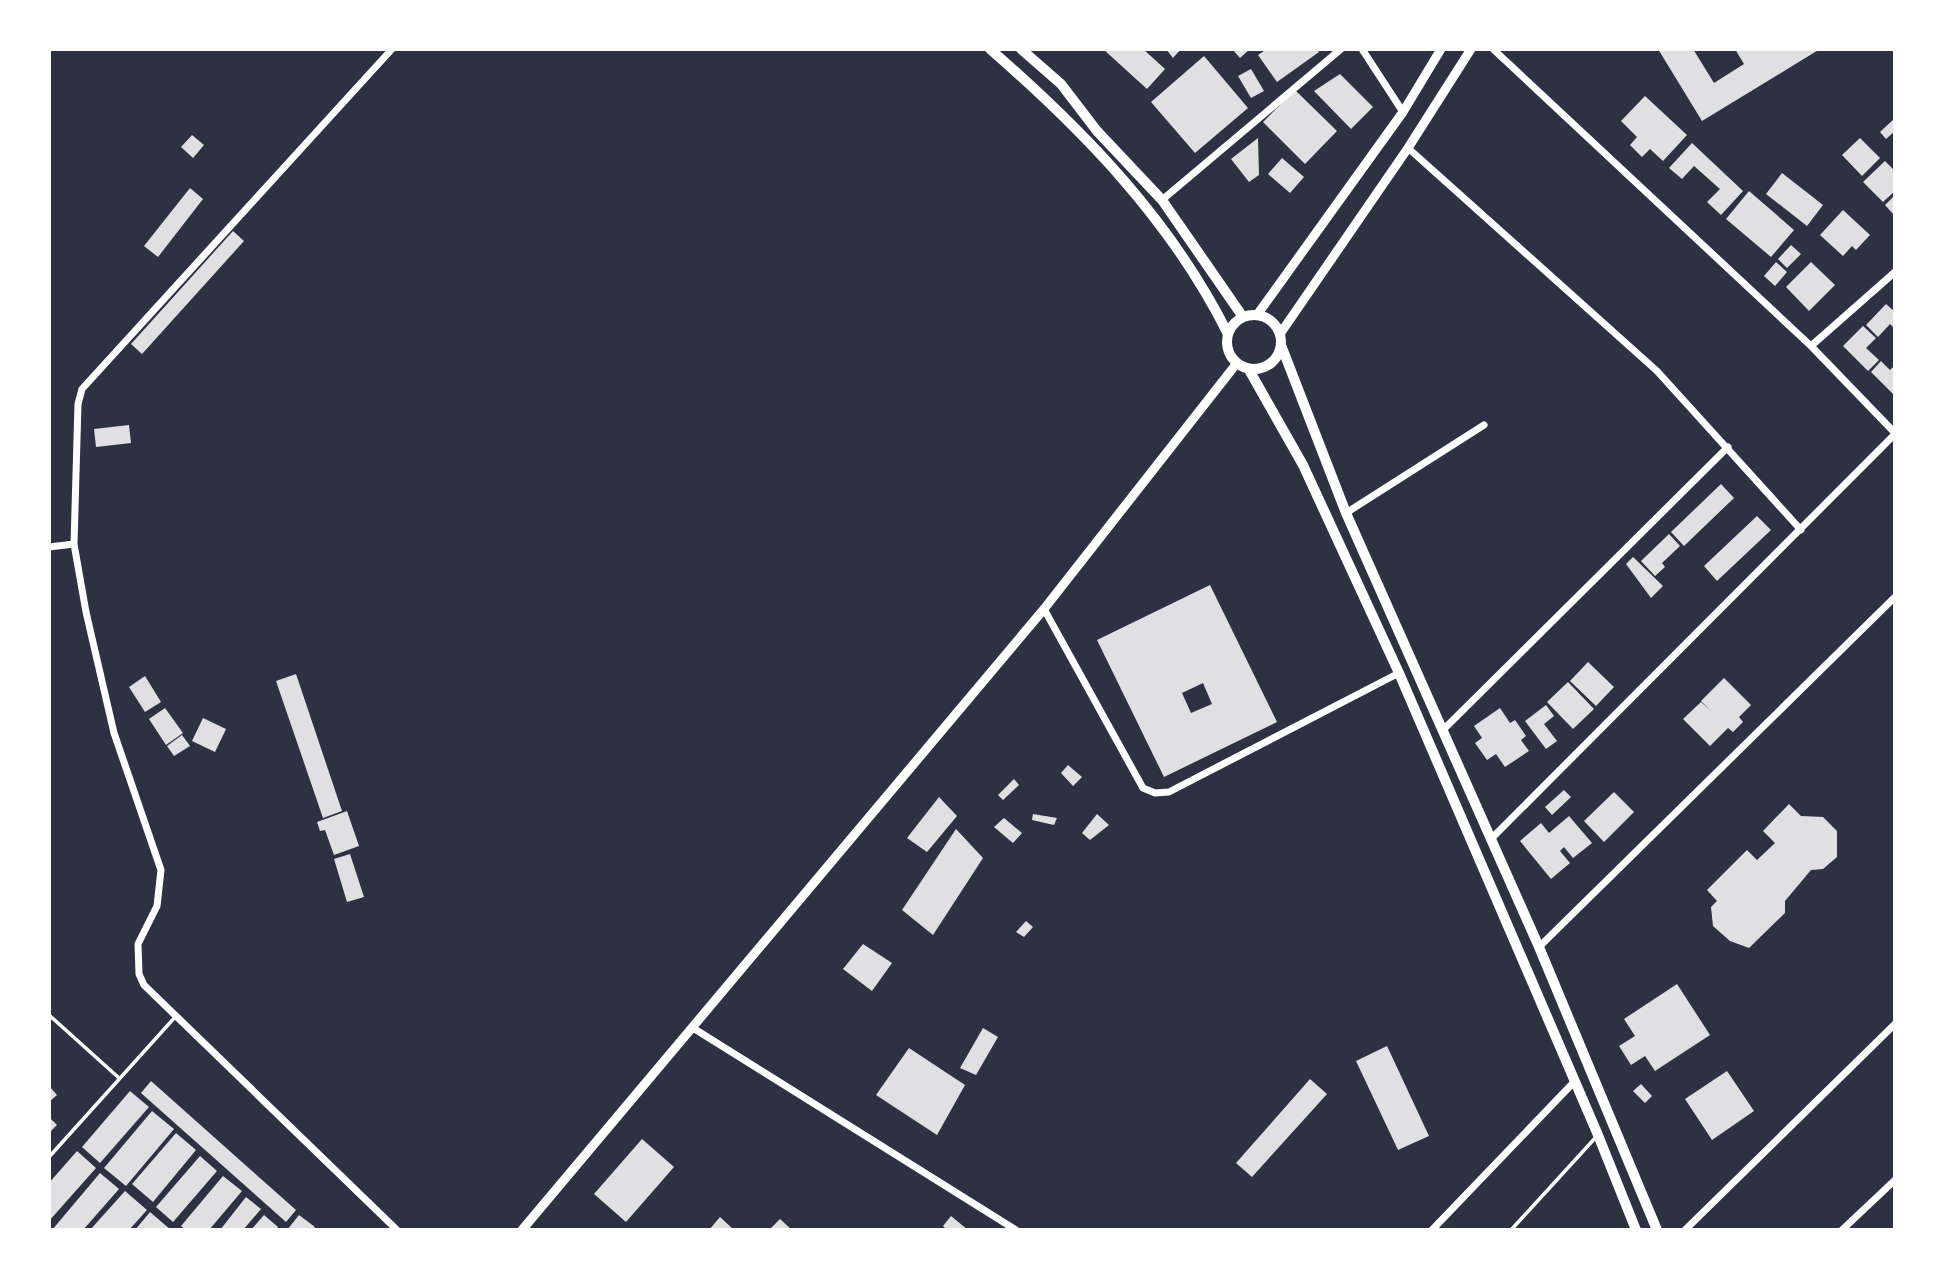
<svg xmlns="http://www.w3.org/2000/svg" width="1944" height="1279" font-family="'PT Sans',sans-serif">
  <style>
    .building { fill: #e0e0e3; fill-rule: evenodd }
    .lines { fill: none; stroke-linecap: round; stroke-linejoin: round }
    .service { stroke: #fff; stroke-width: 3.5 }
    .minor { stroke: #fff; stroke-width: 7 }
    .tertiary { stroke: #fff; stroke-width: 9 }
    .secondary { stroke: #fff; stroke-width: 10 }
  </style>
  <rect width="100%" height="100%" fill="#2d3142"/>
  <path class="building" d="M1103,49H1143L1165,69L1147,89Z
    M1166,49H1181L1173,58Z
    M1232,49H1250L1240,58Z
    M1267,49H1317L1319,52L1277,82L1258,55Z
    M1658,49H1693L1714,83L1744,64L1735,49H1820L1702,121Z
    M1204,56L1248,108L1195,153L1151,102Z
    M1251,69L1264,91L1251,98L1238,76Z
    M1340,74L1373,107L1351,129L1314,91Z
    M1295,90L1337,131L1305,164L1263,122Z
    M1645,96L1687,135L1663,161L1650,149L1642,157L1630,145L1637,137L1621,121Z
    M1895,118V131L1886,139L1880,132Z
    M192,135L204,145L193,158L181,147Z
    M1258,138L1259,175L1249,182L1231,159Z
    M1860,138L1880,158L1862,176L1842,155Z
    M1692,143L1743,191L1721,215L1707,202L1720,189L1694,166L1682,179L1669,168Z
    M1282,158L1304,177L1290,193L1268,174Z
    M1885,161L1895,171V191L1883,202L1863,182Z
    M1782,173L1823,205L1807,226L1766,194Z
    M190,188L203,199L158,257L144,246Z
    M1749,191L1794,230L1771,257L1726,219Z
    M1895,195V216L1885,205Z
    M1843,210L1870,235L1856,250L1852,246L1843,256L1820,235Z
    M233,231L244,241L142,354L131,344Z
    M1791,245L1801,254L1787,268L1778,259Z
    M1776,262L1787,272L1775,286L1764,276Z
    M1811,262L1835,285L1809,311L1786,287Z
    M1886,304L1895,312V329L1890,324L1878,337L1866,325Z
    M1863,326L1876,338L1866,348L1879,360L1868,371L1843,346Z
    M1881,361L1890,370L1895,365V396L1871,372Z
    M129,425L131,443L96,447L94,429Z
    M1721,484L1734,498L1684,546L1671,532Z
    M1757,516L1771,530L1717,581L1704,566Z
    M1669,534L1680,546L1662,563L1665,567L1655,576L1641,561Z
    M1633,557L1663,586L1651,598L1626,564Z
    M1210,585L1277,722L1164,777L1097,640ZM1203,683L1212,704L1191,713L1182,693Z
    M1588,662L1614,687L1596,706L1570,681Z
    M296,674L342,811L323,818L276,681Z
    M145,676L161,702L145,712L129,687Z
    M1724,678L1751,705L1739,717L1743,722L1733,732L1728,728L1710,746L1683,719L1701,702L1711,711L1701,701Z
    M1568,682L1594,709L1573,729L1547,702Z
    M1546,705L1554,716L1544,724L1557,741L1546,749L1525,721Z
    M165,708L183,733L166,745L149,719Z
    M1500,708L1510,723L1515,720L1526,736L1521,740L1529,751L1505,767L1496,754L1487,760L1475,743L1482,738L1474,726Z
    M203,718L226,729L215,752L192,741Z
    M182,735L190,746L174,756L167,746Z
    M1068,765L1082,777L1073,786L1061,773Z
    M1014,779L1019,785L1003,800L998,795Z
    M1564,790L1571,797L1552,815L1545,807Z
    M1614,792L1634,812L1604,842L1584,821Z
    M939,797L957,816L927,852L907,838Z
    M1789,804L1801,816L1823,817L1837,831V857L1823,869L1811,870L1785,901V913L1749,948L1730,941L1713,926L1711,907L1717,901L1707,890L1747,850L1757,860L1775,843L1763,831Z
    M347,811L359,846L334,855L325,830L320,831L317,822Z
    M1033,814L1057,818L1054,825L1032,820Z
    M1097,814L1109,825L1090,840L1082,833Z
    M1569,816L1592,843L1573,858L1564,847L1560,851L1570,863L1551,879L1520,841L1541,823L1549,833Z
    M1004,818L1022,833L1013,843L994,827Z
    M956,829L983,858L933,935L902,910Z
    M350,854L364,897L347,902L334,859Z
    M1026,921L1033,927L1024,937L1016,932Z
    M863,944L892,963L872,991L843,969Z
    M1677,984L1710,1035L1655,1071L1645,1056L1631,1065L1619,1046L1635,1036L1624,1019Z
    M983,1028L998,1037L976,1075L960,1068Z
    M1387,1046L1429,1136L1398,1150L1356,1061Z
    M909,1048L965,1085L937,1135L876,1095Z
    M1727,1071L1754,1111L1712,1140L1685,1099Z
    M1310,1079L1327,1094L1252,1177L1236,1163Z
    M151,1081L296,1210L286,1222L141,1093Z
    M1641,1084L1652,1096L1645,1103L1633,1091Z
    M49,1086L57,1095L49,1102Z
    M130,1091L149,1107L100,1163L82,1147Z
    M152,1111L174,1129L126,1186L104,1168Z
    M49,1117L57,1125L49,1133Z
    M176,1133L196,1150L153,1202L132,1184Z
    M642,1139L674,1167L626,1222L594,1194Z
    M77,1151L96,1168L49,1221V1183Z
    M200,1156L217,1171L173,1222L156,1207Z
    M100,1173L119,1189L83,1230H52Z
    M223,1176L242,1191L209,1230H186L181,1226Z
    M125,1191L147,1210L129,1230H90Z
    M246,1197L261,1209L243,1230H220Z
    M150,1212L171,1230H135Z
    M264,1215L278,1227L276,1230H251Z
    M299,1215L315,1227L312,1230H287Z
    M951,1216L968,1230H947L943,1226Z
    M720,1217L734,1230H709Z
    M780,1219L792,1230H769Z"/>
  <g class="lines">
    <path class="service" d="M49,1015L119,1078
      M49,1157L176,1016
      M1511,1230L1597,1136"/>
    <path class="minor" d="M392,49L82,389L78,404L74,544L86,612L114,733L161,870L157,906L138,944L139,974L144,985L397,1230
      M1362,49L1403,112
      M1493,49L1811,346L1895,433
      M1408,148L1657,371L1801,530
      M1162,200L1341,49
      M1811,346L1895,272
      M1346,513L1484,425
      M49,547L74,544
      M1044,609L1143,788L1155,793L1169,792L1399,673
      M1444,729L1728,447
      M1492,838L1895,434
      M1539,947L1895,597
      M693,1028L1016,1230
      M1432,1230L1574,1082
      M1685,1230L1895,1024
      M1842,1230L1895,1180"/>
    <path class="tertiary" d="M1257,315L1403,112L1441,49
      M1280,334L1408,148L1471,49
      M522,1230L1044,609L1237,363"/>
    <path class="secondary" d="M990,49C1085,132 1171,220 1228,334
      M1021,49L1061,84L1097,131L1162,200L1243,317
      M1227 342a27 27 0 1 1 54 0a27 27 0 1 1-54 0Z
      M1281,345L1346,513L1539,947L1657,1230
      M1248,368L1303,465L1399,673L1598,1135L1636,1230"/>
  </g>
  <rect width="1944" height="1279" fill="none" stroke="#ffffff" stroke-width="102"/>
</svg>
